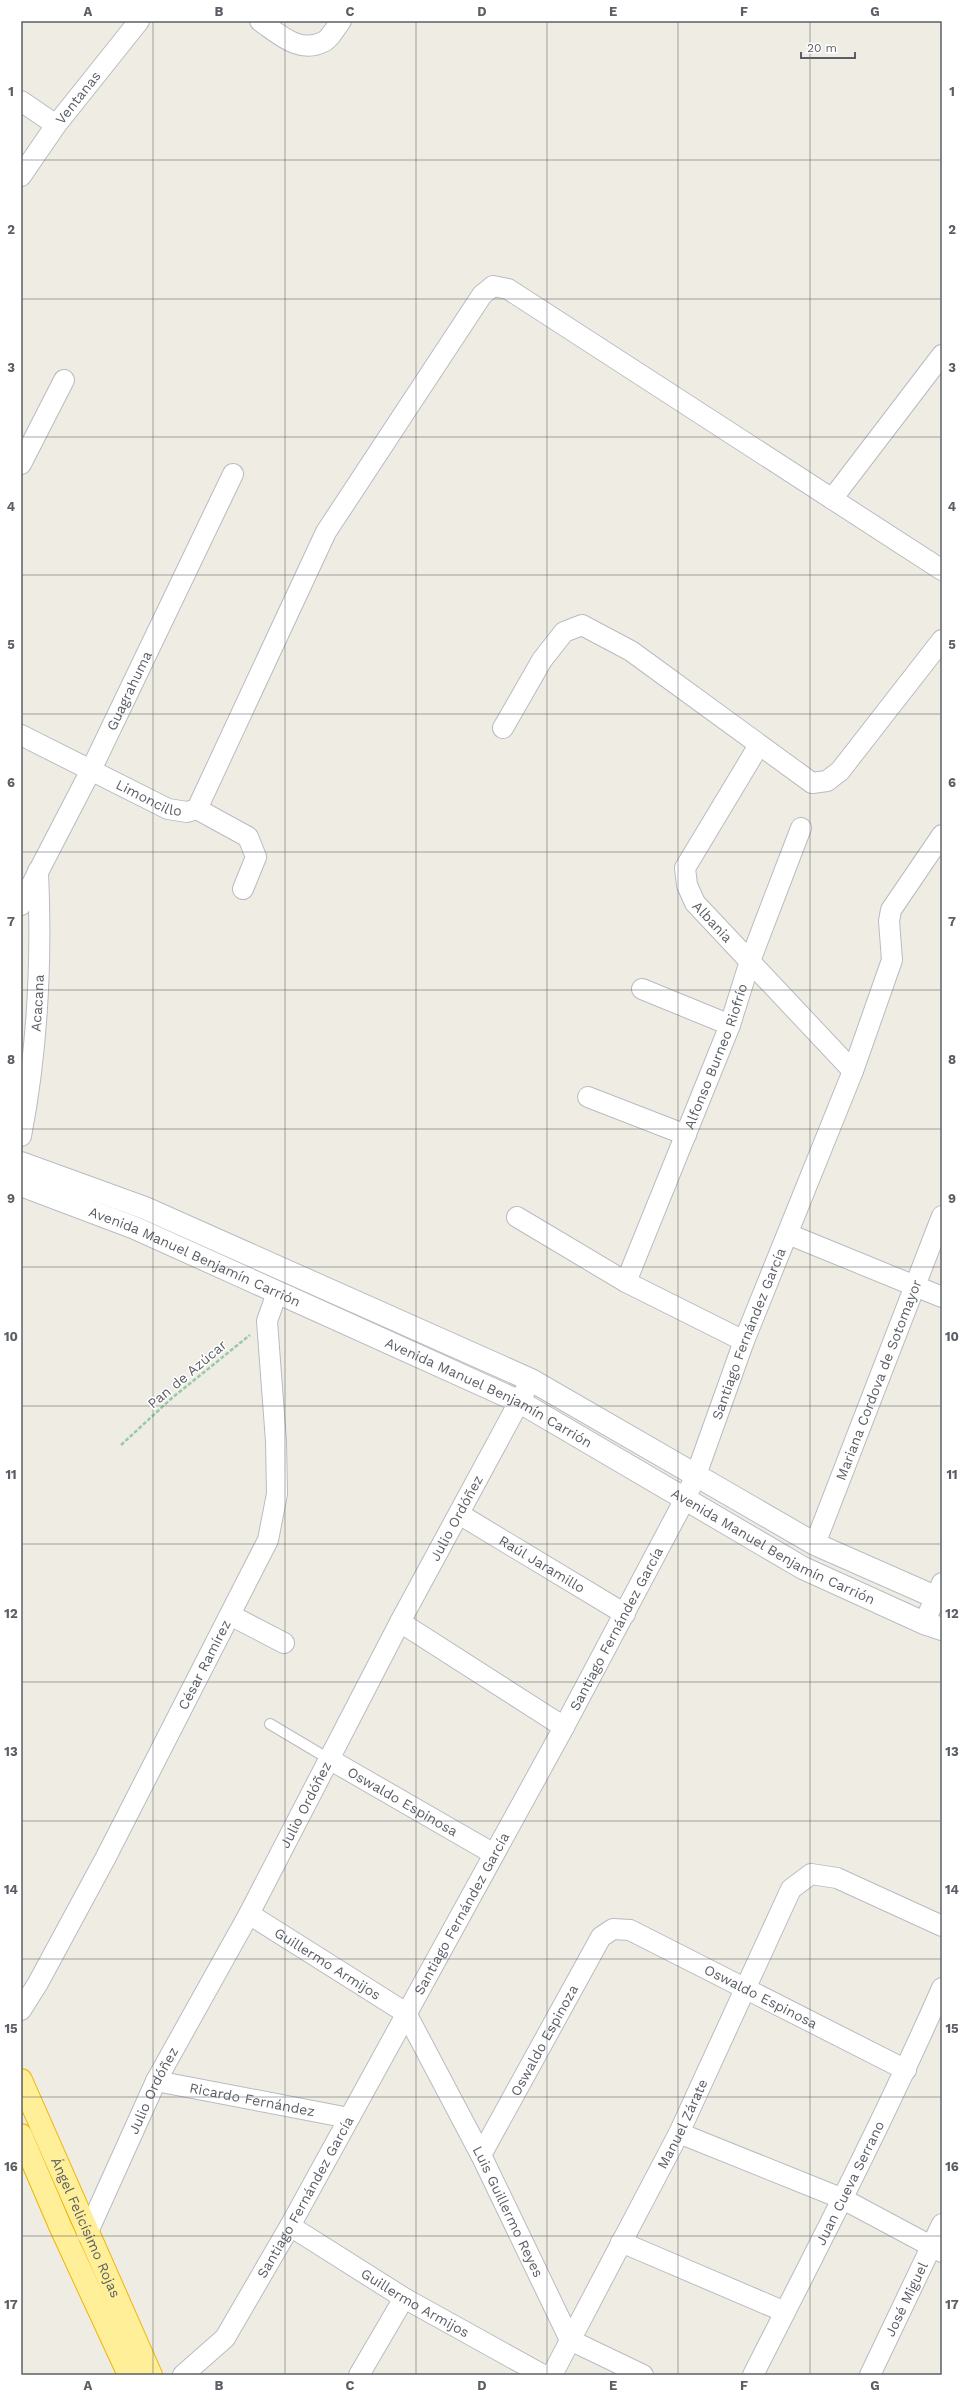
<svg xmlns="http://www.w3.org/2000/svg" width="963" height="2396" font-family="'Work Sans',sans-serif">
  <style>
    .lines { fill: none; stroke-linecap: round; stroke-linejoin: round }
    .service-casing { stroke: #b8bbc0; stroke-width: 12 }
    .minor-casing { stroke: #b8bbc0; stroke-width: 22 }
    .secondary-casing { stroke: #b9bcc2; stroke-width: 24 }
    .trunk-casing { stroke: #f2b500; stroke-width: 24 }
    .path { stroke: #96caa8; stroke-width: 2.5; stroke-dasharray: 4 2; stroke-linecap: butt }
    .service { stroke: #fff; stroke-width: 10 }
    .minor { stroke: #fff; stroke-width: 20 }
    .secondary { stroke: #fff; stroke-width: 22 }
    .trunk { stroke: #ffef99; stroke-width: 22 }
    .grid { fill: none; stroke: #5b5f65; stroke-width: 1; stroke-opacity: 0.55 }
    .labels { text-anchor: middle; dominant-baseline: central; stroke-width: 3; stroke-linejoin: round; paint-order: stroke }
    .street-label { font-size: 14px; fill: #5b5f65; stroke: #fff }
    .neatline { fill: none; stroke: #5b5f65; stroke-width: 1.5 }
    .grid-label { font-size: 13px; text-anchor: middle; font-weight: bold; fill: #5b5f65 }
  </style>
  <rect width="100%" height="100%" fill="#efede3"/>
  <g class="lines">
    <g class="service-casing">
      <path id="service" d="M270,1724L329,1759"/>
    </g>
    <g class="minor-casing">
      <g id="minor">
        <path d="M260,21C279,34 299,54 323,42C330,39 336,27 341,21"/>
        <path d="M21,101L56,125"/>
        <path id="s1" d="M21,176L56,125L139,21"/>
        <path d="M21,464L64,380"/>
        <path d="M832,499L942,355"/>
        <path d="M503,728L542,660L564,632L582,625L631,651L812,783L827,781L840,771L942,640"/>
        <path id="s2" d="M21,735L168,809L187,812L197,809L248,837L256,857L243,889"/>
        <path id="s3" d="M759,745L685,868L687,885L695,903L853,1071"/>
        <path d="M197,809L326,532L482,295L493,286L508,289L942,570"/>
        <path id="s4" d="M21,905L91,770L233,474"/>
        <path d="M642,989L730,1025"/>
        <path d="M588,1097L686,1135"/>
        <path id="s5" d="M21,1136C38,1048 42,961 38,871"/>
        <path d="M517,1217L626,1282L744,1341"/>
        <path d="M788,1234L942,1297"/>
        <path id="s6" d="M626,1282L730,1025L750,961L801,828"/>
        <path id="s7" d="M459,1514L625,1614"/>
        <path id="s8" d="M815,1544L942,1216"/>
        <path d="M230,1615L284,1643"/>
        <path d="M400,1622L564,1727"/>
        <path d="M924,1623L942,1583"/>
        <path id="s9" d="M329,1759L494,1854"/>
        <path id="s10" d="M249,1914L406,2013L481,2155L570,2340L643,2375"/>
        <path id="s11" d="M21,2010L38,1983L106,1857L268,1540L277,1494L276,1441L267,1321L277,1293"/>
        <path id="s12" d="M156,2081L349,2118"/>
        <path d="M679,2133L843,2199L942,2252"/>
        <path id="s13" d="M481,2155L601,1937L613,1929L630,1930L906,2070"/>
        <path id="s14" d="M290,2226L404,2298L543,2375"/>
        <path id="s15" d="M87,2234L156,2081L249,1914L400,1622L531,1380"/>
        <path d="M621,2242L785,2312"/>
        <path id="s16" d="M183,2375L225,2338L290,2226L564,1727L685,1499L696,1475L744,1341L853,1071L892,960L889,921L891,910L942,835"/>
        <path d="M359,2375L404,2298"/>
        <path id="s17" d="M552,2375L679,2133L791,1889L811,1874L837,1878L942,1926"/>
        <path id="s18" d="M753,2375C818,2247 884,2120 942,1988"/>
        <path id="s19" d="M870,2375L942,2224"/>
      </g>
    </g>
    <g class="secondary-casing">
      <g id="secondary">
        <path d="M21,1163L145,1208L531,1380L815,1544L942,1600"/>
        <path id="s20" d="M21,1185L135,1228L518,1401L803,1568L924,1623L942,1629"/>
      </g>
    </g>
    <g class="trunk-casing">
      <g id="trunk">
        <path id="s21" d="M21,2080L151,2375"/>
        <path d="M21,2135L60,2226L129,2375"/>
      </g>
    </g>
    <path class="path" d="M121,1445L172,1398L250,1335"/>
    <use href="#service" class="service"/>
    <use href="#minor" class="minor"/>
    <use href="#secondary" class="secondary"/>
    <use href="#trunk" class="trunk"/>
  </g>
  <path class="grid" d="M153,21V2375M285,21V2375M416,21V2375M547,21V2375M678,21V2375M810,21V2375M21,160H942M21,299H942M21,437H942M21,575H942M21,714H942M21,852H942M21,990H942M21,1129H942M21,1267H942M21,1406H942M21,1544H942M21,1682H942M21,1821H942M21,1959H942M21,2097H942M21,2236H942"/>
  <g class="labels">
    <g class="street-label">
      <text stroke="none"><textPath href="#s1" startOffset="97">Ventanas</textPath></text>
      <text stroke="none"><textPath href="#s4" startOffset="240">Guagrahuma</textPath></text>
      <text stroke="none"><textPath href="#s2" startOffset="143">Limoncillo</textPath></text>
      <text stroke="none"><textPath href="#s3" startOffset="206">Albania</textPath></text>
      <text stroke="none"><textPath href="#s5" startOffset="134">Acacana</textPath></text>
      <text stroke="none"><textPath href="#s6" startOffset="243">Alfonso Burneo Riofrío</textPath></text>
      <text stroke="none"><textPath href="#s20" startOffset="188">Avenida Manuel Benjamín Carrión</textPath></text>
      <text stroke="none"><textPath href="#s16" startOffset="1190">Santiago Fernández García</textPath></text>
      <text transform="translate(187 1374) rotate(-40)">Pan de Azúcar</text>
      <text stroke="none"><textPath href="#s8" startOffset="176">Mariana Cordova de Sotomayor</textPath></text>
      <text stroke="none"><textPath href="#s20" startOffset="512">Avenida Manuel Benjamín Carrión</textPath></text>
      <text stroke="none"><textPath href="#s15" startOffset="806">Julio Ordóñez</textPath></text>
      <text stroke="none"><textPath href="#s20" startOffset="836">Avenida Manuel Benjamín Carrión</textPath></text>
      <text stroke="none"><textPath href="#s7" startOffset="97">Raúl Jaramillo</textPath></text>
      <text stroke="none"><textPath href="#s16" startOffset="866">Santiago Fernández García</textPath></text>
      <text stroke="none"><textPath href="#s11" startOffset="391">César Ramírez</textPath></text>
      <text stroke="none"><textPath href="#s9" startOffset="85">Oswaldo Espinosa</textPath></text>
      <text stroke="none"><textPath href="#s15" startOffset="482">Julio Ordóñez</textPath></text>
      <text stroke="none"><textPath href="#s16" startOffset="542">Santiago Fernández García</textPath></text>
      <text stroke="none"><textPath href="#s10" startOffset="93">Guillermo Armijos</textPath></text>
      <text stroke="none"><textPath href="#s13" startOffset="427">Oswaldo Espinosa</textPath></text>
      <text stroke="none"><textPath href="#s13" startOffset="131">Oswaldo Espinoza</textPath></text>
      <text stroke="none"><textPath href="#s15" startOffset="158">Julio Ordóñez</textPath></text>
      <text stroke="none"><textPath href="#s12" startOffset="98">Ricardo Fernández</textPath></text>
      <text stroke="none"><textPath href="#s17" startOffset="283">Manuel Zárate</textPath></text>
      <text stroke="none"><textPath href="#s18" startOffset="215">Juan Cueva Serrano</textPath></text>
      <text stroke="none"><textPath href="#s16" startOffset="218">Santiago Fernández García</textPath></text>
      <text stroke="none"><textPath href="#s10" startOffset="409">Luis Guillermo Reyes</textPath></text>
      <text stroke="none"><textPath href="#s21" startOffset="161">Ángel Felicísimo Rojas</textPath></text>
      <text stroke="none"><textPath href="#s19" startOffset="84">José Miguel</textPath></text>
      <text stroke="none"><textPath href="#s14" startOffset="147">Guillermo Armijos</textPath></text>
    </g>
  </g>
  <rect width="963" height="2396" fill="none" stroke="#ffffff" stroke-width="44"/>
  <path d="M801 52v6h54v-6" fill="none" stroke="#5b5f65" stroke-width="2"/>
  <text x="807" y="52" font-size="12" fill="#5b5f65" stroke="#ffffff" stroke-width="3" paint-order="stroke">20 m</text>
  <rect x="22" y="22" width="919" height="2352" class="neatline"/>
  <g class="grid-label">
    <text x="88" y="16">A</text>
    <text x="219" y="16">B</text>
    <text x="350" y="16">C</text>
    <text x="482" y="16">D</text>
    <text x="613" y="16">E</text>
    <text x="744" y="16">F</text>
    <text x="875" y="16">G</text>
    <text x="11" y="96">1</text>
    <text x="952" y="96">1</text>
    <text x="11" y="234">2</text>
    <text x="952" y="234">2</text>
    <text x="11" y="372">3</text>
    <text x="952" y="372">3</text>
    <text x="11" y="511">4</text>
    <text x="952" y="511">4</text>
    <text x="11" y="649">5</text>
    <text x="952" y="649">5</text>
    <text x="11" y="787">6</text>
    <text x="952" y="787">6</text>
    <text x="11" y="926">7</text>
    <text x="952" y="926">7</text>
    <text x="11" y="1064">8</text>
    <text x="952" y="1064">8</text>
    <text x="11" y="1203">9</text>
    <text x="952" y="1203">9</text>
    <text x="11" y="1341">10</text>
    <text x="952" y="1341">10</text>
    <text x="11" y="1479">11</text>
    <text x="952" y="1479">11</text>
    <text x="11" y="1618">12</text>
    <text x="952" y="1618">12</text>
    <text x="11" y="1756">13</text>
    <text x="952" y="1756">13</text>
    <text x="11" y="1894">14</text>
    <text x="952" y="1894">14</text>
    <text x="11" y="2033">15</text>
    <text x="952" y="2033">15</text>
    <text x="11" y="2171">16</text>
    <text x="952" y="2171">16</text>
    <text x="11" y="2309">17</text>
    <text x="952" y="2309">17</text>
    <text x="88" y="2390">A</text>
    <text x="219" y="2390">B</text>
    <text x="350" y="2390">C</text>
    <text x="482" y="2390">D</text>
    <text x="613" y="2390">E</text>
    <text x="744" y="2390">F</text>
    <text x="875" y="2390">G</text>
  </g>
</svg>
